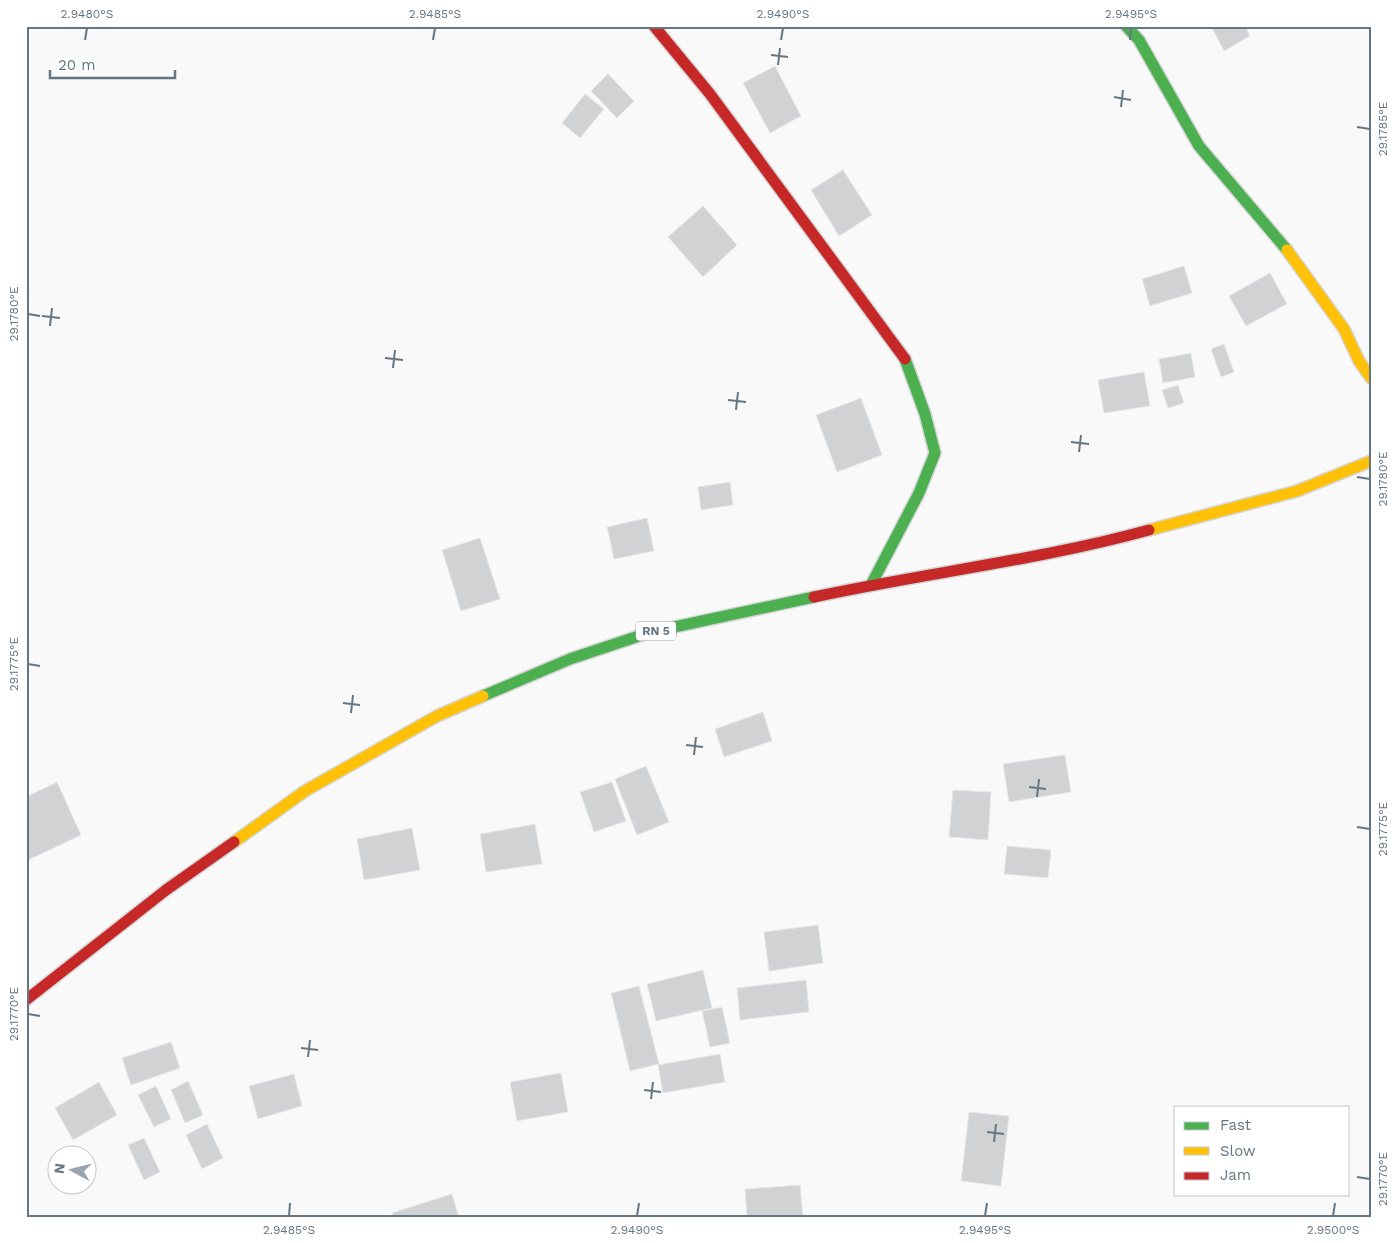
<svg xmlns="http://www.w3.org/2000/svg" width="1397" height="1243" font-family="'Work Sans',sans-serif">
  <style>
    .building { fill: #d0d2d3; stroke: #e8e8e8 }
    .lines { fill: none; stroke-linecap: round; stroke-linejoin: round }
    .fast-casing { stroke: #d5d6d7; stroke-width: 14 }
    .slow-casing { stroke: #d5d6d7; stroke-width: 14 }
    .jam-casing { stroke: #d5d6d7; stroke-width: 14 }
    .fast { stroke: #4caf50; stroke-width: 11 }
    .slow { stroke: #ffc107; stroke-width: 11 }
    .jam { stroke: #c62828; stroke-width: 11 }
    .ticks { fill: none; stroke: #657683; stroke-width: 2 }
    .labels { text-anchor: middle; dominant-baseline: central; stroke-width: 5; stroke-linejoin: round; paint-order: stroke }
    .shield { fill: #fff; stroke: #939fa8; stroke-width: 1 }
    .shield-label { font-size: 12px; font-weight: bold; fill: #657683 }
    .neatline { fill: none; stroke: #657683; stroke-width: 2 }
    .ticks-label { font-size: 12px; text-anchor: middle; fill: #657683 }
  </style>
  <rect width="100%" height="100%" fill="#f9f9f9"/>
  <path class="building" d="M1211,26H1245L1250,36L1224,51Z
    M775,66L801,116L770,133L743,83Z
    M608,74L634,101L617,118L591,91Z
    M585,94L604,109L580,138L562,123Z
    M843,170L872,215L839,236L811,190Z
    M703,206L737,245L703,277L668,237Z
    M1184,266L1192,293L1150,306L1142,279Z
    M1270,273L1287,304L1246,326L1229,296Z
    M1224,344L1234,372L1221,377L1211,349Z
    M1191,353L1195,377L1163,383L1159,359Z
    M1144,372L1150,406L1104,413L1098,380Z
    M1178,385L1184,403L1168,408L1162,390Z
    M861,398L882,455L837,472L816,415Z
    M730,482L733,505L701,510L698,487Z
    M647,518L654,551L614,559L607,527Z
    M480,538L500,599L461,611L442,550Z
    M763,712L772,741L724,757L715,729Z
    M1065,755L1071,792L1009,802L1003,764Z
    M646,766L669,822L637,835L615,779Z
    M57,782L81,835L26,861V797Z
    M612,782L626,821L594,832L580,792Z
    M953,790L991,792L988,840L949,837Z
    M535,824L542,864L486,872L480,834Z
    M412,828L420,870L364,880L357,839Z
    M1007,846L1051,850L1048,878L1004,874Z
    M818,925L823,963L769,971L764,932Z
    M703,970L712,1008L656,1021L647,984Z
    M806,980L809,1012L740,1020L737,988Z
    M639,986L659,1064L630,1071L611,993Z
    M722,1007L730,1043L710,1047L702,1011Z
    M171,1042L180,1068L131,1085L122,1058Z
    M720,1054L725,1082L663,1093L658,1065Z
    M561,1073L568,1112L517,1121L510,1082Z
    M294,1074L302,1106L258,1119L249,1086Z
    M188,1081L203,1115L185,1123L171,1090Z
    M99,1082L117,1115L73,1140L55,1108Z
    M156,1086L171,1119L154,1127L138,1095Z
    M969,1112L1009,1116L1001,1186L961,1181Z
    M207,1124L223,1158L202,1169L186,1135Z
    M144,1138L160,1172L144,1180L128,1145Z
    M800,1185L803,1217H747L745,1189Z
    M452,1194L459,1217H394L392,1213Z"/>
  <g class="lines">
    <g class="fast-casing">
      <path id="fast" d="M1126,26L1139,40L1199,146L1287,250
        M871,585L919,493L935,453L925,414L905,359
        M483,696L570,659L651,632L814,597"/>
    </g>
    <g class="slow-casing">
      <path id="slow" d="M1287,250L1344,329L1359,361L1371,378
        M1149,530L1297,491L1371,461
        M234,842L305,791L437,716L483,696"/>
    </g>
    <g class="jam-casing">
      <path id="jam" d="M654,26L710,94L905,359
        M814,597C925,573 1040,560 1149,530
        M26,1000L166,890L234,842"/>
    </g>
    <use href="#fast" class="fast"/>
    <use href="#slow" class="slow"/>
    <use href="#jam" class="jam"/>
  </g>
  <path class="ticks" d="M85,40L87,28M433,40L435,28M781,40L783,28M1130,40L1131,28M771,55L788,57M778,65L780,48M1114,97L1131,100M1121,107L1123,90M1357,127L1370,129M28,314L40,316M42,316L60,318M50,326L52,308M385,358L403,360M393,368L395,350M728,400L746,402M736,410L738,392M1071,442L1089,444M1079,452L1081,435M1357,477L1370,479M28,664L40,666M343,703L360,705M351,713L353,695M686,745L703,747M694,755L696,737M1029,787L1046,789M1037,797L1039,779M1357,827L1370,829M28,1014L40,1016M301,1048L318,1050M308,1057L310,1040M644,1090L661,1092M651,1099L653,1082M987,1132L1004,1134M994,1142L996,1124M1357,1177L1370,1179M289,1216L290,1203M637,1216L639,1203M985,1216L987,1203M1333,1216L1335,1203"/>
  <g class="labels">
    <rect class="shield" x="636" y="621.5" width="40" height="19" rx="4"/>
    <g class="shield-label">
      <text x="656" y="631">RN 5</text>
    </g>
  </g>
  <rect width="1397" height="1243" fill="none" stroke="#ffffff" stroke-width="55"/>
  <rect x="1174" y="1106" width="175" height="90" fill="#ffffff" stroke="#c1c8cd"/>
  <rect x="1184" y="1122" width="25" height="8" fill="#4caf50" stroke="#c1c8cd"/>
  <text x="1220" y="1130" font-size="15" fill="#657683">Fast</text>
  <rect x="1184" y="1147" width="25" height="8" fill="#ffc107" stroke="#c1c8cd"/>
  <text x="1220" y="1156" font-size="15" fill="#657683">Slow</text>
  <rect x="1184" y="1172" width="25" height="8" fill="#c62828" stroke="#c1c8cd"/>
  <text x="1220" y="1180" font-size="15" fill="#657683">Jam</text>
  <g transform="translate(72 1170) rotate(277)"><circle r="24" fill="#ffffff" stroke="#c1c8cd"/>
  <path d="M0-4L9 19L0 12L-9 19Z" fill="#99a4ac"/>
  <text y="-8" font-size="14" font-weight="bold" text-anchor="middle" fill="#657683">N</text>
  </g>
  <path d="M50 70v8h125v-8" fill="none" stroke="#657683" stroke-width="2.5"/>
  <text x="58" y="70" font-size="15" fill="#657683" stroke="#ffffff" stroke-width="4" paint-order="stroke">20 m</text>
  <rect x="28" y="28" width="1342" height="1188" class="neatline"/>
  <g class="ticks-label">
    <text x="87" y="18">2.9480°S</text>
    <text x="435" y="18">2.9485°S</text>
    <text x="783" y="18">2.9490°S</text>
    <text x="1131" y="18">2.9495°S</text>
    <text transform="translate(1383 129) rotate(-90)" y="4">29.1785°E</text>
    <text transform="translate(14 314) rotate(-90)" y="4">29.1780°E</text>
    <text transform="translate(1383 479) rotate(-90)" y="4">29.1780°E</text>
    <text transform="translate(14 664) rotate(-90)" y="4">29.1775°E</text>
    <text transform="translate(1383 829) rotate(-90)" y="4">29.1775°E</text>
    <text transform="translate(14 1014) rotate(-90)" y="4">29.1770°E</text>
    <text transform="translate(1383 1179) rotate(-90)" y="4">29.1770°E</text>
    <text x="289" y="1234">2.9485°S</text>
    <text x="637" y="1234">2.9490°S</text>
    <text x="985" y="1234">2.9495°S</text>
    <text x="1333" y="1234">2.9500°S</text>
  </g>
</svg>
